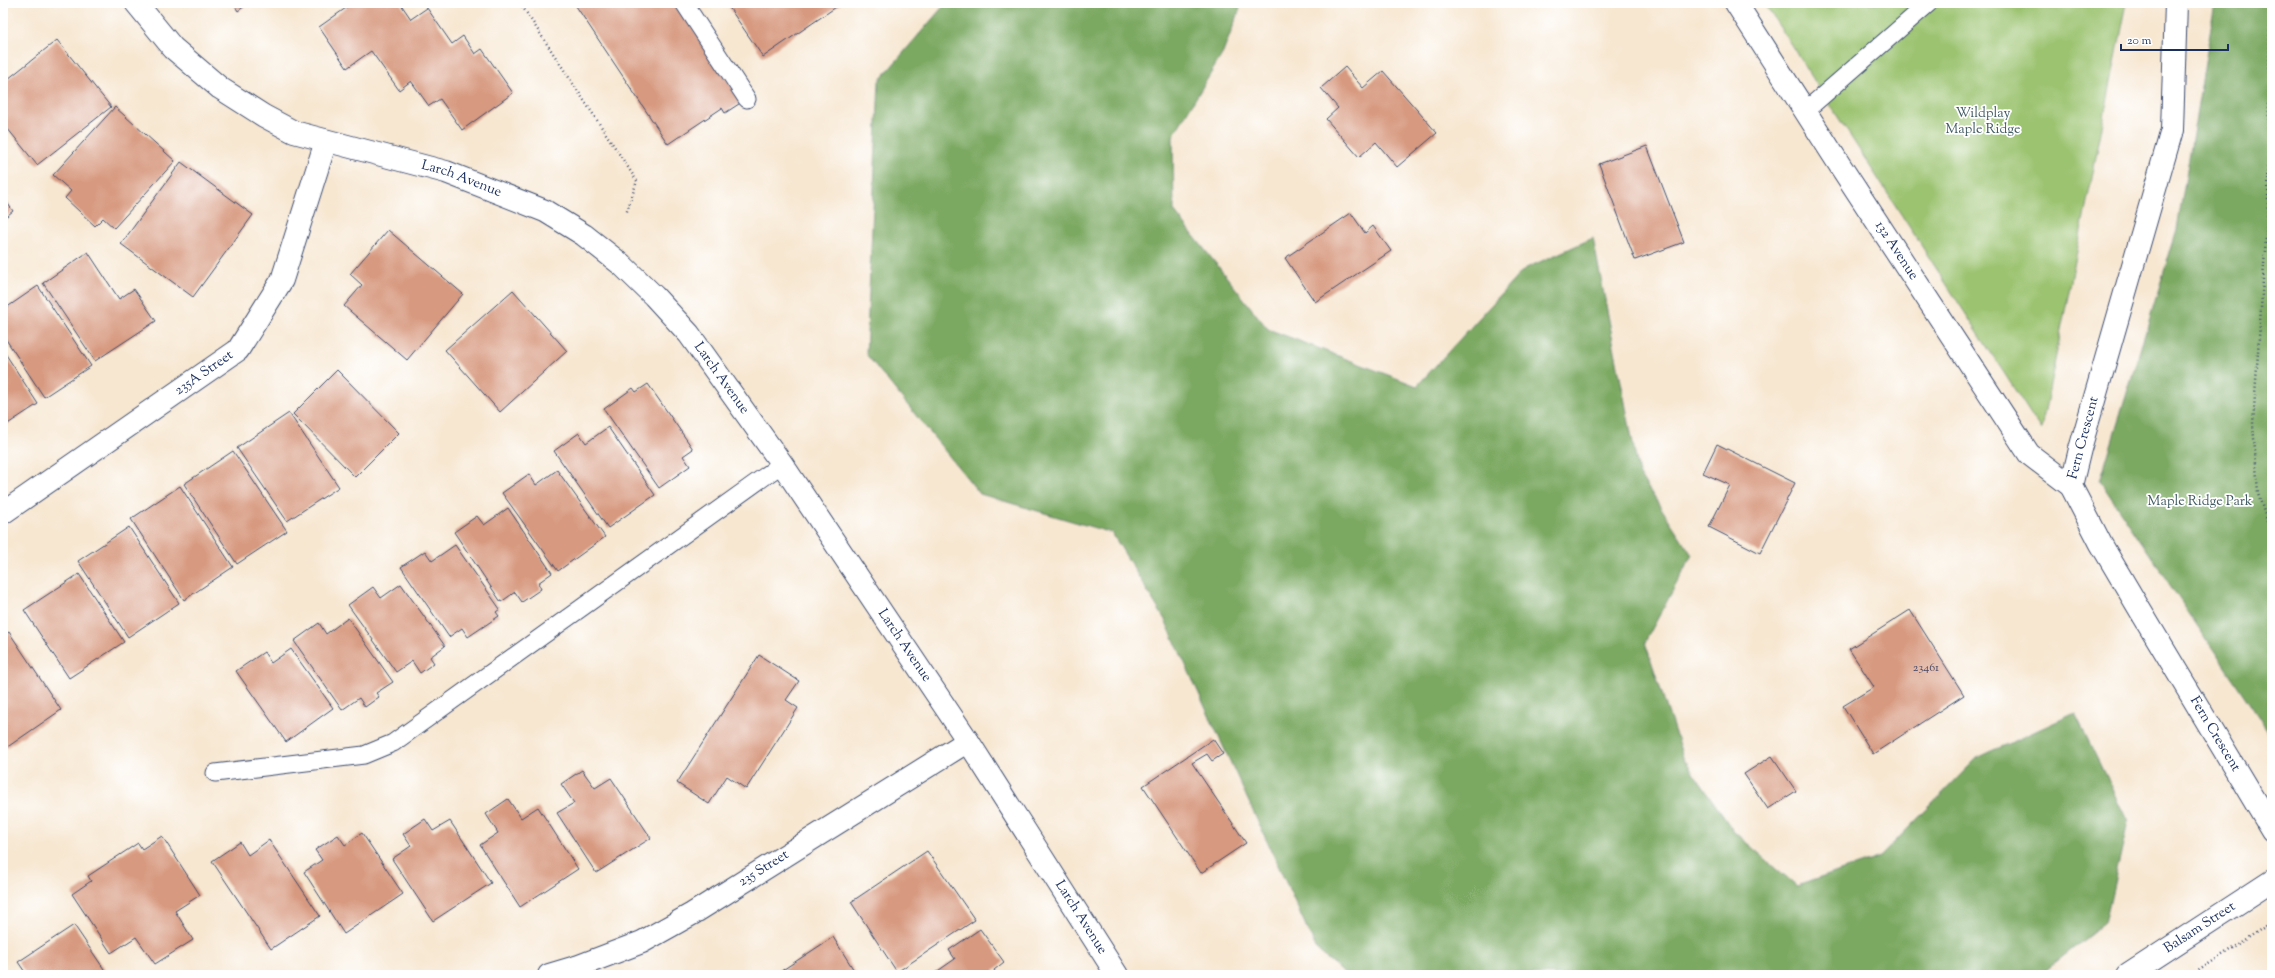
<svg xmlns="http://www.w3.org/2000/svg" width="2275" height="978" font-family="'Sorts Mill Goudy',serif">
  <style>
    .green { fill: #9bc36f; stroke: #5b7966 }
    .forest { fill: #7ca962; stroke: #4c6c60 }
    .building { fill: #d7997f }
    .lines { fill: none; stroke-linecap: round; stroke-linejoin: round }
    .lane-casing { stroke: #3c4b6f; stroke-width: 19 }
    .street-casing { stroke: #3c4b6f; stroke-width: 24 }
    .secondary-casing { stroke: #3c4b6f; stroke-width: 24 }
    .path { stroke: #3c4b6f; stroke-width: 2.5; stroke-dasharray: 1 3; stroke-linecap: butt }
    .lane { stroke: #fff; stroke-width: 17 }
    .street { stroke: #fff; stroke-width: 22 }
    .secondary { stroke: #fff; stroke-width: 22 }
    .labels { text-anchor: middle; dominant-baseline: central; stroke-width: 3.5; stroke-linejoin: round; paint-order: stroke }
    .number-label { font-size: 12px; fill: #4a4a66 }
    .park-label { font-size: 14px; fill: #415b63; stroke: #fff }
    .street-label { font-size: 14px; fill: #1b2f5e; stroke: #fff }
  </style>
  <rect width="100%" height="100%" fill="#fff"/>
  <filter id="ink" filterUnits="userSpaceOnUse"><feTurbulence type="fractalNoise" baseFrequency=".025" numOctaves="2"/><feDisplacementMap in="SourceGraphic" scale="8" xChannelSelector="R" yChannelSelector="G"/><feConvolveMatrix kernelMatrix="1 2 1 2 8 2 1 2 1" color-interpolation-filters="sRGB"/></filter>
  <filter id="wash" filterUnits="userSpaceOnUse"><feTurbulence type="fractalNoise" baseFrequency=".012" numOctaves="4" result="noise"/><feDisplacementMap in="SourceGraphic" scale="16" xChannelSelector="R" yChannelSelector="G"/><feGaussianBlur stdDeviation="0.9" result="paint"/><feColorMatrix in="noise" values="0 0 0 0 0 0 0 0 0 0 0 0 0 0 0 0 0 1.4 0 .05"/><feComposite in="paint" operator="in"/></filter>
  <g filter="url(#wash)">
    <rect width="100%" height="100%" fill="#f7e7d1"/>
    <path class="green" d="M1764,3H2127L2041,430Z"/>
    <path class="forest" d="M946,3H1242L1223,53L1173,136L1174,211L1268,329L1417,386L1524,269L1593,238L1639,474L1692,555L1645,642L1683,757L1734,832L1797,886L1880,857L1977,758L2075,713L2128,822L2105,923L2040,975H1346L1317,950L1165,620L1112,533L980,494L866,354L879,81Z
      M2215,3H2272V737L2100,481L2177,229Z"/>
    <g id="blocks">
      <path class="building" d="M233,3H249L238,11Z
        M353,3H400L411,19L427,8L452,44L463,36L475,54L482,49L513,93L462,130L440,99L429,106L411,81L399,90L371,51L347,68L319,27Z
        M574,3H677L742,102L725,113L722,108L668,144Z
        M726,3H842L763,57Z
        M57,40L111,107L37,165L3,123V83Z
        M1345,67L1363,88L1383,71L1437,133L1397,167L1376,142L1359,157L1326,119L1338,108L1321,88Z
        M115,107L175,161L114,228L103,218L95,226L65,198L71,191L53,175Z
        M1647,146L1684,242L1635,260L1599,164Z
        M181,162L253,215L193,297L121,244Z
        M3,197L13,211L3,219Z
        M1351,213L1365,233L1373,226L1391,251L1315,302L1285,258Z
        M388,230L463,294L407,360L344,306L362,285L350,274Z
        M88,252L119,299L134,289L156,321L95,361L43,283Z
        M38,286L91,366L44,397L3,335V310Z
        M513,290L567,351L500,412L445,350Z
        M3,350L38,404L3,427Z
        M337,370L399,433L355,477L293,414Z
        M648,384L693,449L683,456L690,466L659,488L604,409L633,388L636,392Z
        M289,413L339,487L287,521L237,448Z
        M608,427L655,495L608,528L554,451L579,433L586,443Z
        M1717,444L1795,483L1760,553L1709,527L1730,485L1703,473Z
        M233,451L287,531L237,564L184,484Z
        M557,470L605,537L558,571L502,493L529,474L536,485Z
        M180,486L233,567L184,600L131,519Z
        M508,508L552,573L538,583L541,589L522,602L515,592L501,602L454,532L477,516L484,525Z
        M129,527L179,603L128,637L78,561Z
        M455,545L500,609L496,612L499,616L468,637L462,628L449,637L401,567L425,551L432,561Z
        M79,574L124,642L69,678L24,610Z
        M401,584L445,646L430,657L434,663L420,673L412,661L396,672L348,605L373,587L381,598Z
        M1910,610L1964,695L1873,754L1843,706L1874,687L1849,649Z
        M348,618L393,682L376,693L379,697L365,707L359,698L342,710L294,641L319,623L326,634Z
        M9,632L61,710L6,748L3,743V636Z
        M291,649L333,708L286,742L236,671L264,652L271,663Z
        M759,655L799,681L786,700L798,708L746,789L727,776L709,804L677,783Z
        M1213,739L1223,754L1212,761L1207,754L1192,763L1246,843L1201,873L1143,786Z
        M1772,756L1796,791L1768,809L1744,774Z
        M582,770L595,788L611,778L651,838L596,873L557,813L574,803L561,784Z
        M508,799L521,818L538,807L578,869L520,907L480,845L498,833L486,814Z
        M425,819L433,831L450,821L491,883L433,921L392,859L411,846L403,834Z
        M362,833L403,894L344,934L304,872L322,860L315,850L338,835L345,845Z
        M162,836L200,895L175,911L193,940L155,964L136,937L111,953L72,894L91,881L88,876L138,843L142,849Z
        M269,840L320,916L271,949L212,861L240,842L248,855Z
        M927,851L975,920L897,972L851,902Z
        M74,925L108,975H27L18,962Z
        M980,929L1004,962L994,970L997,975H932L955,959L949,950Z
        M833,937L857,975H775Z"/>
    </g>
  </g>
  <g filter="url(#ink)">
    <use href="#blocks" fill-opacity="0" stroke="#3c4b6f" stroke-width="1"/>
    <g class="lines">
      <g class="lane-casing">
        <path id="lane" d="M684,3L747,99
          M1805,111L1929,3
          M215,773L364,755L393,743L782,464"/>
      </g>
      <g class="street-casing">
        <g id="street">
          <path id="s1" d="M1736,3L1841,167L2029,454L2071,486"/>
          <path id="s2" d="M3,513L238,350L282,280L326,141"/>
          <path id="s3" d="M549,975L579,966L642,942L692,914L968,741"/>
        </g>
      </g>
      <g class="secondary-casing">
        <g id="secondary">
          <path id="s4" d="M136,3L173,48L220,88L264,116L294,132L446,172L545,211L584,235L622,265L654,296L689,334L782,464L968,741L1117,975"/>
          <path id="s5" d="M2176,3L2172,130L2080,449L2071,486L2101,544L2140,610L2272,830"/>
          <path id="s6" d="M2128,975L2272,881"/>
        </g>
      </g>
      <path class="path" d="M520,3L637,181L626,214
        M2270,3L2268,207L2253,424L2258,493L2272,537
        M2192,975L2272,922"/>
      <use href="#lane" class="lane"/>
      <use href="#street" class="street"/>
      <use href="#secondary" class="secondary"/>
    </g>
  </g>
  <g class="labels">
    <g class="number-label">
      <text x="1926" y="668">23461</text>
    </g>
    <g class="park-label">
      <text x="1983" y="114">Wildplay<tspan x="1983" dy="16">Maple Ridge</tspan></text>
      <text x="2200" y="502">Maple Ridge Park</text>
    </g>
    <g class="street-label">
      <text stroke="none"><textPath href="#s4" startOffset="380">Larch Avenue</textPath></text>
      <text stroke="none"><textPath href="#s1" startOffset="295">132 Avenue</textPath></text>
      <text stroke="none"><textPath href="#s2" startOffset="245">235A Street</textPath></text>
      <text stroke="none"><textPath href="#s4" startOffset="715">Larch Avenue</textPath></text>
      <text transform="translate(2084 438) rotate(-75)">Fern Crescent</text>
      <text stroke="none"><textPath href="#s4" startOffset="1039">Larch Avenue</textPath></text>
      <text stroke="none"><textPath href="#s5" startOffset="784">Fern Crescent</textPath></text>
      <text stroke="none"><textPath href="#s3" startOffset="241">235 Street</textPath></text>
      <text stroke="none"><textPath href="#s4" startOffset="1363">Larch Avenue</textPath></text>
      <text stroke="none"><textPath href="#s6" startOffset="86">Balsam Street</textPath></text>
    </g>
  </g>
  <rect width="2275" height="978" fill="none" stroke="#fff" stroke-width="16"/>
  <path d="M2121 44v6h107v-6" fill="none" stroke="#1b2f5e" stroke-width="2"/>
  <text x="2127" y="44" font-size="12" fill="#1b2f5e" stroke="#ffffff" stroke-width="3" paint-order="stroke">20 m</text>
</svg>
